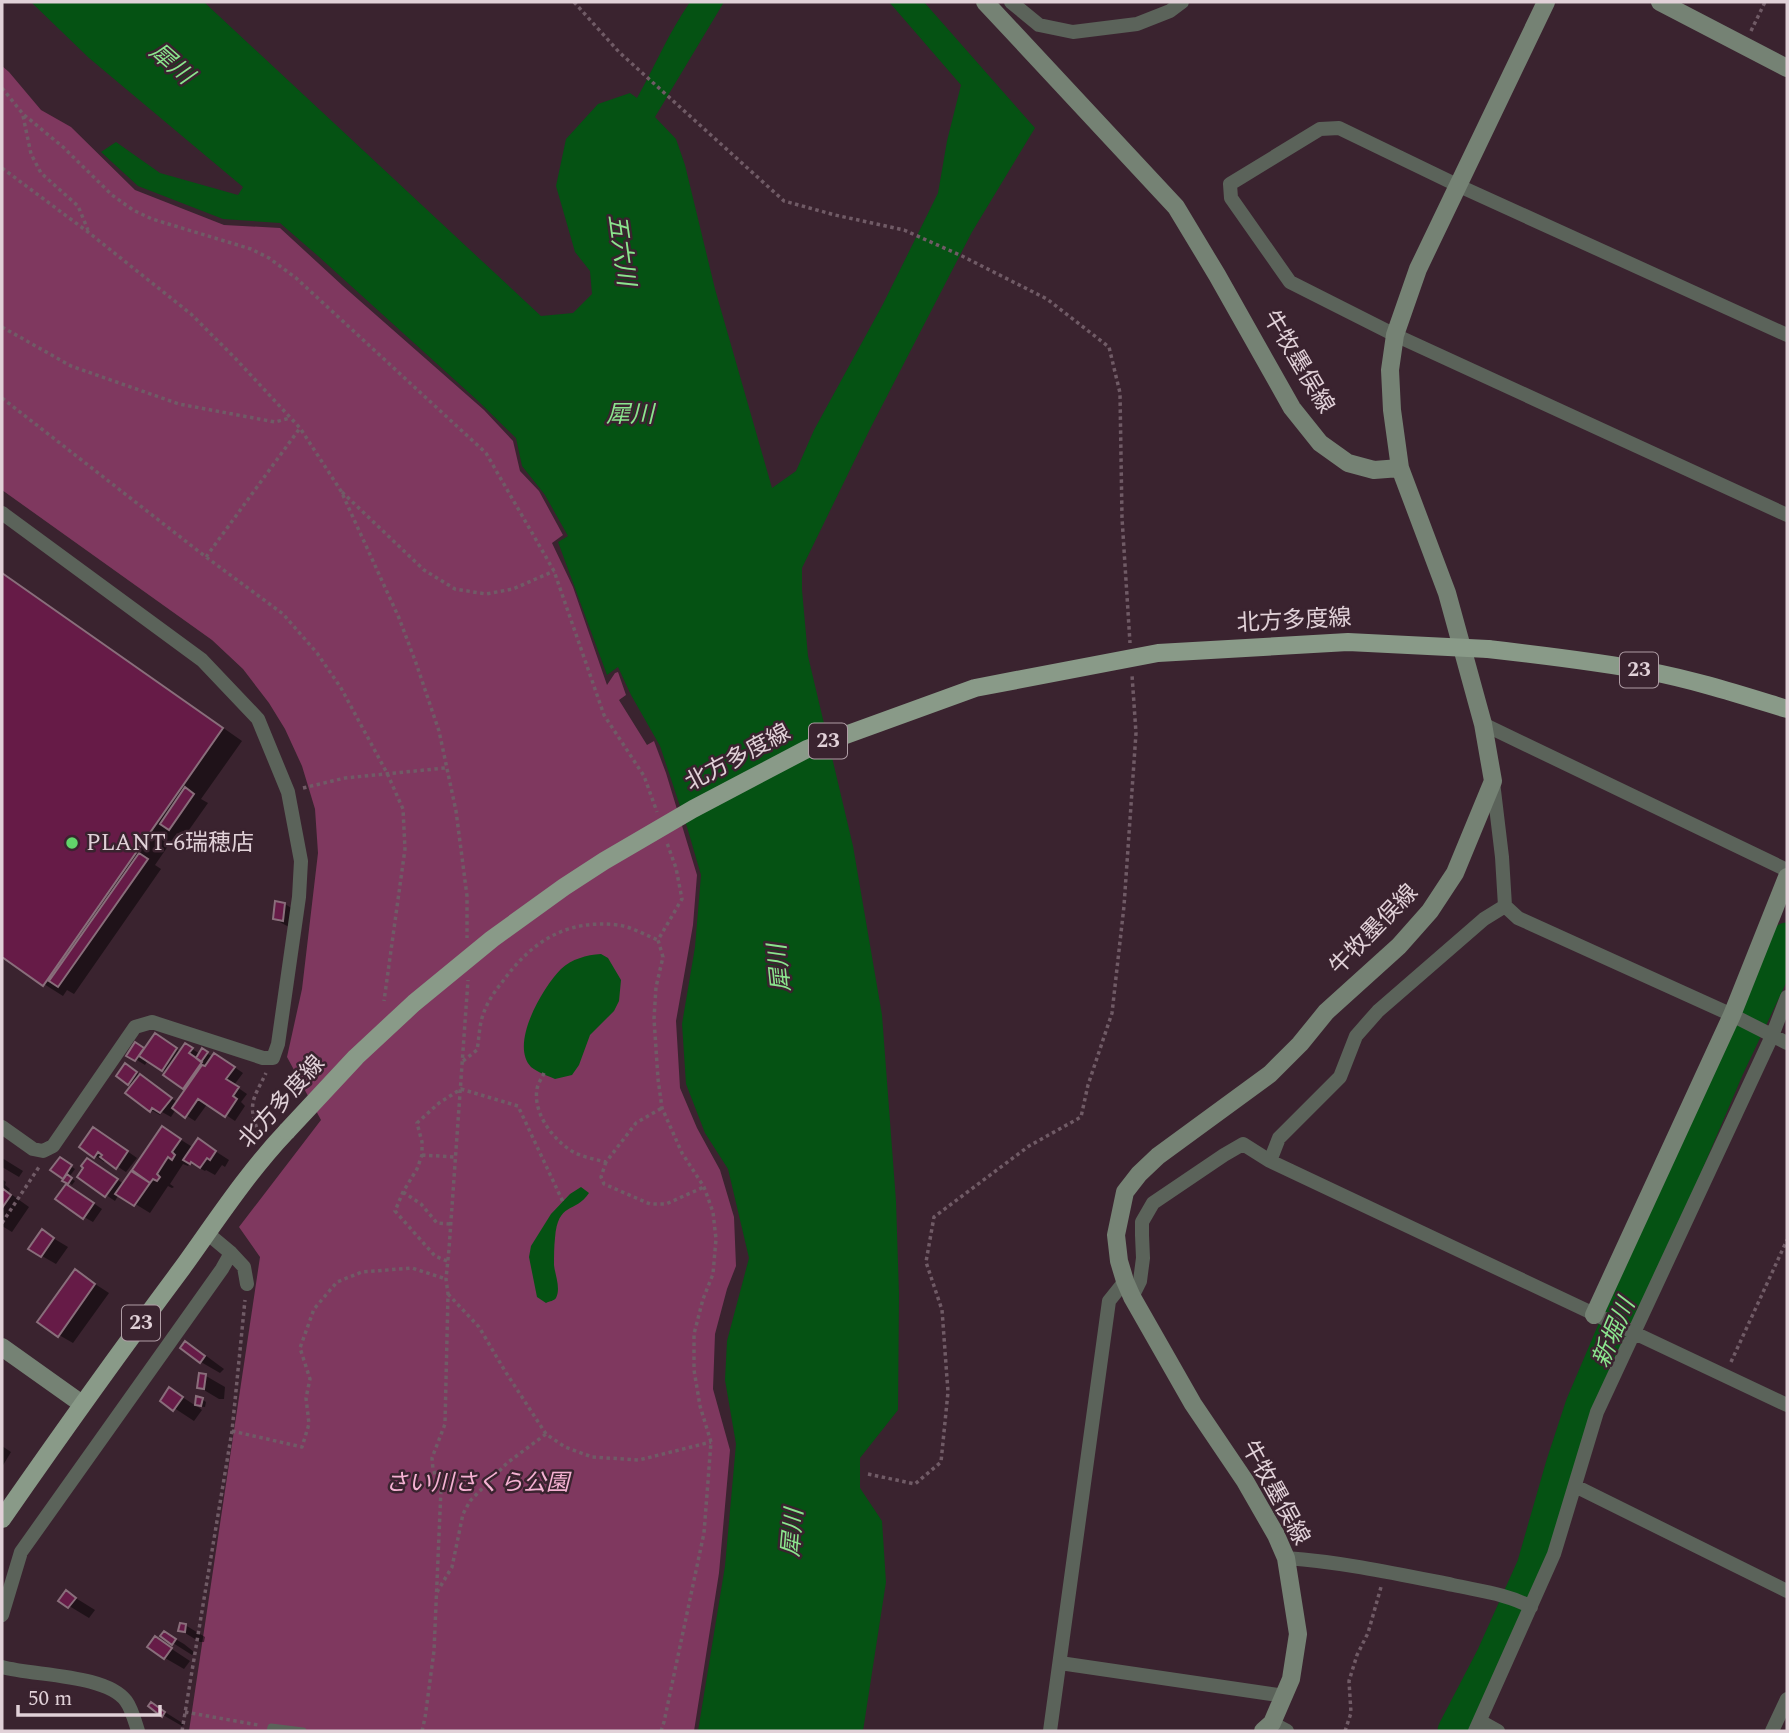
<svg xmlns="http://www.w3.org/2000/svg" width="1789" height="1733" font-family="Spectral,'Noto Sans JP',serif">
  <style>
    .green { fill: #7f385f }
    .water { fill: #055213 }
    .shadow { fill: #0007 }
    .lines { fill: none; stroke-linecap: round; stroke-linejoin: round }
    .river { stroke: #055213; stroke-width: 35 }
    .building { fill: #661b47; stroke: #896e7b; stroke-width: 2 }
    .path { stroke: #705b66; stroke-width: 3.5; stroke-dasharray: 3.5 3.5; stroke-linecap: butt }
    .lane { stroke: #5b635a; stroke-width: 7 }
    .street { stroke: #5b635a; stroke-width: 14 }
    .secondary { stroke: #758274; stroke-width: 18 }
    .primary { stroke: #899a88; stroke-width: 18 }
    .primary-bridge { stroke: #899a88; stroke-width: 18 }
    .poi-dot { fill: #61d46a; stroke: #3a232f; stroke-width: 2.5 }
    .labels { text-anchor: middle; dominant-baseline: central; stroke-width: 5; stroke-linejoin: round; paint-order: stroke }
    .shield { fill: #3a232f; stroke: #af9da5; stroke-width: 2 }
    .shield-label { font-size: 21px; font-weight: bold; fill: #e1d1d8 }
    .street-label { font-size: 23px; fill: #e1d1d8; stroke: #3a232f }
    .poi-label { font-size: 23px; fill: #e1d1d8; stroke: #3a232f; text-anchor: start }
    .park-label { font-size: 23px; font-style: italic; fill: #f5b2d3; stroke: #3a232f }
    .water-label { font-size: 24px; font-style: italic; fill: #8be58e; stroke: #3a232f }
  </style>
  <rect width="100%" height="100%" fill="#3a232f"/>
  <path class="green" d="M2,66L9,72L41,110L71,127L135,190L224,225L280,228L343,286L484,410L513,441L520,471L539,491L563,535L552,543L573,587L607,685L615,673L618,672L626,695L619,700L647,745L654,741L666,773L697,875L693,925L676,1021L680,1088L697,1128L720,1170L734,1217L736,1266L727,1289L715,1334L713,1389L730,1450L719,1573L694,1731H189L260,1257L239,1227L321,1120L287,1057L302,989L318,853L315,809L302,766L285,729L269,703L243,669L212,640L2,490Z"/>
  <path class="water" d="M31,2H204L541,316L573,313L592,294L590,271L575,252L556,186L566,139L598,104L630,93L637,98C655,66 669,32 690,2H724L655,117L676,139L685,165L715,289L772,488L796,471L814,430L883,304L938,193L947,141L961,85L890,3L924,2L1035,128L972,232L870,429L802,568V590L808,656L853,846L882,1015L896,1201L899,1294L898,1410L860,1458V1488L882,1521L886,1582L863,1731H698L725,1566L736,1444L725,1380L727,1341L749,1258L728,1169L705,1133L686,1084L682,1024L695,947L701,875L687,827L660,746L631,695L618,667L607,675L558,542L568,536L545,495L522,466L516,438L478,401L318,256L280,223L223,219L138,186L101,152L116,142L160,173L238,195L243,187L89,58Z
    M601,954L608,958L621,980L619,1001L614,1011L590,1035L579,1065L572,1075L555,1079C548,1076 537,1072 531,1067C509,1044 543,987 561,969C572,959 586,955 601,954Z
    M581,1187L589,1193C575,1214 558,1201 555,1238C554,1247 554,1256 554,1265C555,1275 561,1288 556,1298C554,1301 550,1301 546,1303L537,1297L529,1257L531,1246L551,1214L570,1194Z"/>
  <path class="shadow" d="M2,573L242,741L201,799L208,803L184,837L177,833L155,865L161,869L74,994L67,990L63,996L44,984L2,955Z
    M285,904L299,913L289,927L274,919Z
    M164,1041L181,1052L186,1045L200,1054L203,1051L213,1057L224,1060L243,1073L234,1085L247,1094L241,1102L245,1106L235,1121L208,1103L195,1121L176,1109L171,1117L162,1112L160,1115L151,1110L133,1086L118,1076L126,1065L178,1103L187,1090L165,1075L167,1072L148,1060L145,1065L129,1055L135,1045L145,1050Z
    M162,1128L194,1148L198,1140L229,1160L225,1167L222,1165L215,1175L206,1170L205,1171L190,1163L188,1166L183,1164L170,1184L174,1187L172,1188L168,1186L150,1213L119,1194L115,1201L106,1195L97,1166L124,1184Z
    M103,1134L137,1158L126,1172L106,1159L104,1162L95,1156Z
    M2,1158L23,1171L19,1177L2,1167Z
    M60,1159L75,1169L69,1177L75,1181L72,1185L53,1170Z
    M2,1179L6,1182L5,1185L10,1189L8,1192L29,1207L12,1232L2,1226Z
    M76,1191L102,1209L93,1222L84,1217Z
    M43,1232L68,1247L56,1264L42,1256Z
    M75,1271L109,1293L73,1343L59,1335Z
    M185,1344L205,1355L224,1369L220,1373L201,1362Z
    M206,1376L225,1387L224,1399H219L199,1387Z
    M170,1389L196,1406L197,1399H202L206,1402L205,1407L197,1406L202,1410L194,1421L162,1400Z
    M2,1446L11,1452L2,1467Z
    M66,1592L95,1610L89,1618L61,1601Z
    M185,1625L205,1637L204,1642H200L180,1630Z
    M165,1633L184,1644L194,1652L192,1655L173,1643Z
    M155,1638L190,1661L184,1669L165,1658Z
    M152,1704L184,1724L182,1726L163,1715Z"/>
  <g class="lines">
    <path class="river" d="M1455,1731L1494,1656L1534,1567L1563,1466L1583,1405L1727,1067L1787,940"/>
  </g>
  <path class="building" d="M2,573L223,728L43,986L2,957Z
    M185,787L194,794L169,830L160,824Z
    M139,853L148,859L58,987L49,981Z
    M275,901L285,903L283,921L273,919Z
    M155,1033L177,1048L162,1071L139,1056Z
    M135,1042L144,1048L135,1061L126,1056Z
    M185,1043L193,1048L189,1053L202,1062L183,1089L163,1075Z
    M202,1048L208,1052L201,1062L196,1058Z
    M214,1053L235,1067L226,1079L239,1087L233,1096L237,1099L225,1117L198,1099L185,1118L172,1108L202,1065L205,1066Z
    M125,1063L137,1072L128,1085L116,1076Z
    M140,1074L172,1098L160,1113L152,1108L150,1112L125,1093Z
    M162,1126L181,1139L172,1152L175,1155L172,1160L168,1157L157,1174L160,1177L157,1181L153,1179L150,1183L132,1170Z
    M93,1127L128,1151L116,1169L100,1157L102,1155L98,1152L94,1158L79,1147Z
    M198,1138L216,1151L210,1160L207,1158L200,1168L191,1162L190,1164L183,1160Z
    M60,1157L72,1165L63,1179L50,1170Z
    M87,1158L118,1179L105,1197L77,1177L83,1168L81,1166Z
    M131,1171L150,1183L134,1206L115,1194Z
    M67,1174L72,1178L68,1184L62,1181Z
    M66,1184L94,1203L83,1219L55,1199Z
    M2,1188L11,1195L2,1208Z
    M42,1229L54,1238L41,1257L28,1249Z
    M75,1269L95,1284L58,1337L37,1322Z
    M185,1341L205,1356L200,1363L180,1348Z
    M199,1373L206,1374L204,1389L197,1388Z
    M169,1387L183,1397L173,1411L160,1401Z
    M196,1396L203,1398L201,1406L195,1405Z
    M66,1590L76,1598L68,1608L58,1601Z
    M180,1623L186,1624L185,1632L178,1631Z
    M164,1631L176,1639L172,1645L160,1636Z
    M155,1636L172,1648L164,1659L147,1647Z
    M151,1702L165,1712L162,1717L148,1706Z"/>
  <g class="lines">
    <path class="path" d="M574,2L619,52L784,201L835,215L904,230L962,256L1047,299L1109,347L1120,393L1122,518L1130,643
      M1751,31L1765,2
      M2,88L23,114L63,147L112,195L133,210L152,219L251,249L269,258L296,278L486,453L554,571L604,715L644,776L657,812
      M23,116L31,154L41,173L78,206L88,230
      M2,168L88,232L191,314L235,358L300,428L341,491L399,618L416,663L439,731L456,811L467,896V938
      M2,327L71,366L179,404L275,422L290,418
      M2,398L206,557L283,614L317,653L341,688L387,773L403,809L405,849L384,1001
      M342,492L424,570L455,589L486,594L513,589L554,571
      M206,557L300,428
      M303,788L345,778L445,768
      M463,1061L477,1050C479,1040 479,1028 482,1018C486,1004 494,992 503,981C532,941 567,919 618,925C632,927 645,935 658,940
      M544,1073C542,1078 538,1083 537,1089C533,1112 551,1137 570,1150C581,1157 594,1159 606,1162L636,1123L662,1108
      M259,1134C247,1103 253,1100 266,1073
      M422,1155L455,1157
      M606,1162L601,1177L604,1184L650,1204H666L704,1187
      M403,1192L421,1204L437,1223L451,1224
      M2,1223L39,1167
      M447,1261L435,1256L395,1211L403,1192L417,1169L422,1155V1142L417,1123L439,1103L461,1089L518,1106L563,1202
      M448,1294L479,1327L505,1371L546,1434
      M1731,1362L1787,1240
      M232,1431L302,1447L309,1424L306,1398L310,1379L300,1348L314,1309L337,1282L362,1272L412,1268L446,1279
      M868,1474L915,1484L941,1462L948,1392L942,1310L926,1262L934,1217L1029,1146L1081,1117L1088,1085L1112,1013L1124,906L1136,733L1132,675
      M437,1592L452,1567L463,1514L470,1501L507,1463L546,1434L565,1447L592,1457L639,1460L711,1442
      M185,1712L258,1725
      M182,1731L232,1431L245,1300
      M422,1731L425,1718L434,1651L441,1489L433,1469L432,1458L445,1424L448,1294L446,1279L449,1249L468,980
      M661,1731L664,1722L704,1533L711,1442L700,1406L694,1370V1334L703,1299L713,1274L716,1239L713,1212L704,1187L682,1153L662,1108L658,1079L654,1019L656,987L663,957L658,940L682,899L676,868L667,843
      M1345,1731L1351,1713L1349,1681L1357,1655L1368,1633L1381,1587"/>
    <path class="lane" d="M270,1731L271,1727L303,1731"/>
    <path class="street" d="M1011,2L1039,25L1073,32L1137,24L1170,11L1182,2
      M1787,335L1457,185L1339,128L1320,129L1230,184L1231,198L1290,282L1395,335L1787,515
      M2,513L202,660L258,719L288,792L301,861L299,897L278,1044L273,1058H263L152,1022L135,1027L53,1146L43,1151L33,1149L2,1127
      M1483,724L1787,870
      M1493,782L1502,857L1505,906L1518,918L1732,1015L1787,1043
      M1270,1161L1787,1405
      M207,1233L231,1253L244,1267L247,1284
      M1132,1297L1140,1281L1143,1258L1142,1235V1222L1153,1203L1224,1155L1243,1144L1270,1161L1279,1138L1340,1077L1356,1036L1378,1011L1484,919L1505,906
      M1575,1486L1787,1591
      M1286,1558C1343,1562 1398,1574 1453,1585C1480,1591 1508,1594 1531,1607
      M2,1615L21,1552L222,1269L231,1253
      M1060,1663L1285,1696
      M2,1667C34,1676 106,1674 126,1701C132,1709 135,1722 138,1731
      M1480,1721L1498,1731
      M1272,1723L1287,1731
      M1050,1731L1109,1301L1125,1281
      M1475,1731L1554,1554L1597,1412L1772,1036L1787,997
      M1772,1731L1787,1699"/>
    <path class="secondary" d="M985,2L1176,207L1217,275L1292,408L1320,443L1348,463L1374,470L1400,468L1447,593L1483,724L1493,781L1455,873L1430,911L1399,946L1326,1012L1300,1044L1270,1074L1158,1156L1139,1174L1125,1192L1116,1235L1119,1261L1125,1281L1132,1297L1193,1404L1245,1481L1276,1535L1286,1558L1298,1634L1291,1679L1272,1723L1263,1731
      M1660,2L1787,68
      M1400,468L1392,410L1390,370L1395,335L1418,269L1546,2
      M1594,1315L1732,1015L1787,877
      M2,1347L82,1404"/>
    <path class="primary" d="M1488,649C1541,655 1594,661 1647,671C1695,680 1741,695 1787,709
      M2,1519C61,1434 121,1350 183,1267C216,1221 248,1172 287,1131"/>
    <path class="primary-bridge" d="M287,1131L356,1057L414,1003L492,939L564,887L604,861L693,809L807,749L975,688L1158,653L1348,642L1488,649"/>
  </g>
  <circle class="poi-dot" cx="72" cy="843" r="7"/>
  <g class="labels">
    <g class="shield">
      <rect x="1620" y="652.5" width="38" height="35" rx="5"/>
      <rect x="809" y="723.5" width="38" height="35" rx="5"/>
      <rect x="122" y="1305.5" width="38" height="35" rx="5"/>
    </g>
    <g class="shield-label">
      <text x="1639" y="670">23</text>
      <text x="828" y="741">23</text>
      <text x="141" y="1323">23</text>
    </g>
    <g class="street-label">
      <text transform="translate(1298 362) rotate(59)">牛牧墨俣線</text>
      <text transform="translate(1294 621) rotate(-3)">北方多度線</text>
      <text transform="translate(738 758) rotate(-28)">北方多度線</text>
      <text transform="translate(1374 930) rotate(-46)">牛牧墨俣線</text>
      <text transform="translate(282 1102) rotate(-48)">北方多度線</text>
      <text transform="translate(1275 1493) rotate(61)">牛牧墨俣線</text>
    </g>
    <g class="poi-label">
      <text x="86" y="843">PLANT-6瑞穂店</text>
    </g>
    <g class="park-label">
      <text x="477" y="1483">さい川さくら公園</text>
    </g>
    <g class="water-label">
      <text transform="translate(171 64) rotate(41)">犀川</text>
      <text transform="translate(621 250) rotate(82)">五六川</text>
      <text x="630" y="415">犀川</text>
      <text transform="translate(780 968) rotate(-96)">犀川</text>
      <text transform="translate(1614 1333) rotate(-67)">新堀川</text>
      <text transform="translate(793 1533) rotate(-85)">犀川</text>
    </g>
  </g>
  <rect width="1789" height="1733" fill="none" stroke="#e1d1d8" stroke-width="7"/>
  <path d="M18 1705v10h142v-10" fill="none" stroke="#e1d1d8" stroke-width="3.5"/>
  <text x="28" y="1705" font-size="21" fill="#e1d1d8" stroke="#3a232f" stroke-width="5" paint-order="stroke">50 m</text>
</svg>
